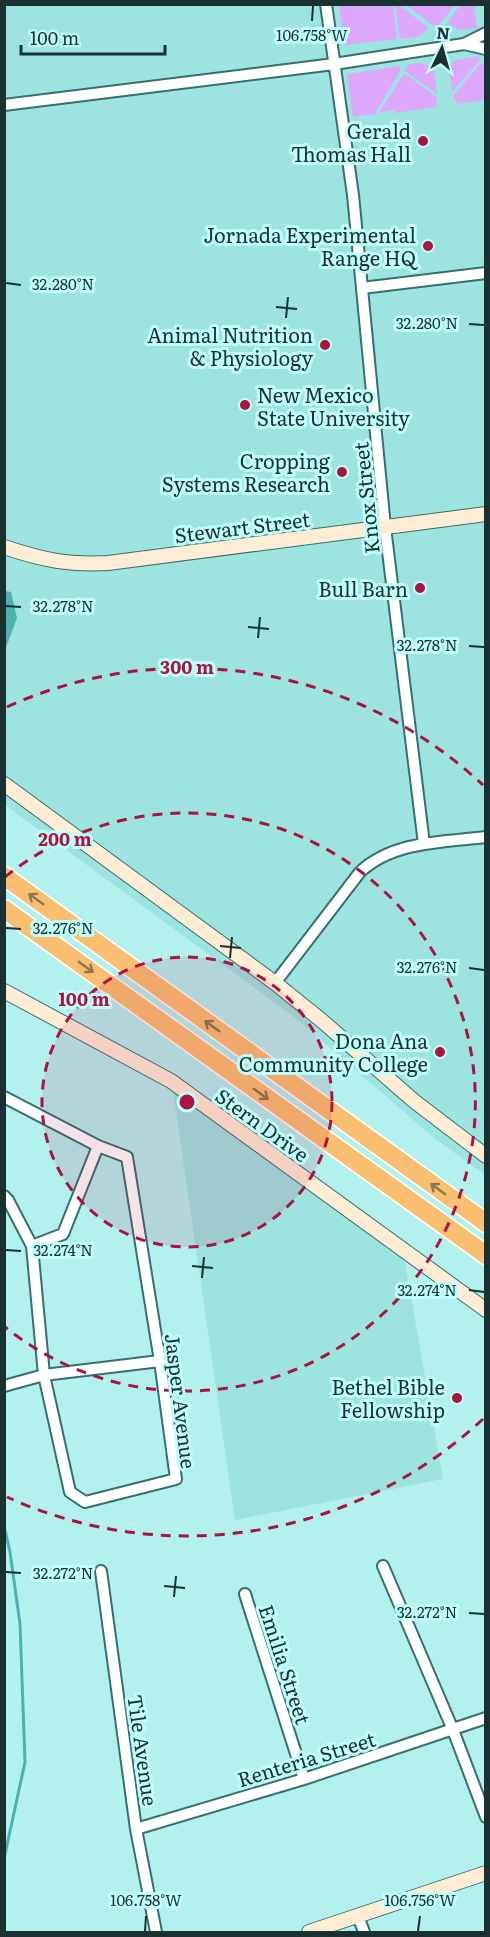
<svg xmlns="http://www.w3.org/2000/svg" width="490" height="1937" font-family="Literata,serif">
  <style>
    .built { fill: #9de4e1 }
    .green { fill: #dda7fc }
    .water { fill: #4db1ae }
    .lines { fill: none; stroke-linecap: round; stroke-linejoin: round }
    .stream { stroke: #4db1ae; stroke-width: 3 }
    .street-casing { stroke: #35716f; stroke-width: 14 }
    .secondary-casing { stroke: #35716f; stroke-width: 16 }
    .highway-casing { stroke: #fff; stroke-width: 21 }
    .street { stroke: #fff; stroke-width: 10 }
    .secondary { stroke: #feecd4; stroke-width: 14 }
    .highway { stroke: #fabf70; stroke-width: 18 }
    .oneway { stroke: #8a7850 }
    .ticks { fill: none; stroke: #193231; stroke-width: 2 }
    .ring { fill: none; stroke: #aa1440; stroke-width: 3; stroke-dasharray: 10 8 }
    .poi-dot { fill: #aa1440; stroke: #c0fefb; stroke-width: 2 }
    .labels { text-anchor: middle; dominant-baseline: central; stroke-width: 6; stroke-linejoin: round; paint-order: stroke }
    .poi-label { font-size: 20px; fill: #193231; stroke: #c0fefb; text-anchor: end }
    .street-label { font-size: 20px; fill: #193231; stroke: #c0fefb }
    .ticks-label { font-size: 15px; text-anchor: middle; fill: #193231; stroke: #c0fefb; stroke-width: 6; stroke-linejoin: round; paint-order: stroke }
    .centre { fill: #aa1440; stroke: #c0fefb; stroke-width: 3 }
    .ring-label { font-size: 18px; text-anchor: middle; font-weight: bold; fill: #aa1440; stroke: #c0fefb; stroke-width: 6; stroke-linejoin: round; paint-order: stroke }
  </style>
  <rect width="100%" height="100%" fill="#b3f1ee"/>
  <path class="built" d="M5,5H485V1175L433,1137L293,1016L5,805Z
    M173,1090L404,1257L443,1479L235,1520Z"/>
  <path class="green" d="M461,4L474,5L477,28L459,30L447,23Z
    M339,5H393L397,39L344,45Z
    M395,5H399L429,28L420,36L400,39Z
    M406,5H455L438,26H434Z
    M479,56L480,60L452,92L449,66L457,60Z
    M422,63L434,69L437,94L405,71L409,64Z
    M483,63L485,65V100L457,104L453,96L480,64Z
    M400,66V71L375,114L353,117L347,74Z
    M403,75H407L437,98L436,107L395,113L394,110L379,113Z"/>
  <path class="water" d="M5,591L11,592L17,618L5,650Z"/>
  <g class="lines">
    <path class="stream" d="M4,1526L10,1552L20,1624L25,1762L4,1859"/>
    <g class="street-casing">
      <path id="street" d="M326,4L353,195L385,527L424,844
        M464,44L486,49
        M4,105L334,64L464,44L486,33
        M362,288L486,273
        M275,983L360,872C393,841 443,842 486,837
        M4,1097L98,1146L127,1157L160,1361L176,1479L85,1502L70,1492L44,1375L32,1246L8,1200L4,1196
        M32,1246L63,1234L98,1146
        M4,1386L44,1375L160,1361
        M383,1566L453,1730L486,1817
        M101,1571L136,1829L156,1932
        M245,1594L304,1779
        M136,1829L304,1779L486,1718
        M358,1916L364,1932"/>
    </g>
    <g class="secondary-casing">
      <path id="secondary" d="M4,547C43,560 67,565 108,563L486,514
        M4,784L275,983L321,1020L414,1101L486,1156
        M4,991L171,1081L486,1310
        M309,1932L486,1873"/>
    </g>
    <g class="highway-casing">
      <path id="highway" d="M4,876L486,1223
        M4,909L486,1255"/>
    </g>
    <use href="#street" class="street"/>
    <use href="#secondary" class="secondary"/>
    <use href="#highway" class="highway"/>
  </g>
  <defs><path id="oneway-shaft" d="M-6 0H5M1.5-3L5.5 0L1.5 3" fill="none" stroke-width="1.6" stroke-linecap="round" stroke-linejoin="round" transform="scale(1.5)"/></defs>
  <g class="oneway">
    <use href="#oneway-shaft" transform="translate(36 899) rotate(-144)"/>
    <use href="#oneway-shaft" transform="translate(86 967) rotate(36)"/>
    <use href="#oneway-shaft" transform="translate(212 1026) rotate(-144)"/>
    <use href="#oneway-shaft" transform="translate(261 1094) rotate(36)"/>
    <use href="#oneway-shaft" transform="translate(438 1189) rotate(-144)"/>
  </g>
  <path class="ticks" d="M312,21L313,6M6,283L21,285M276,307L297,309M286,318L288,297M469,324L484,325M6,606L21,607M248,627L269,629M258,638L260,617M469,646L484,647M6,928L21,929M220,946L241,948M230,958L232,937M469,968L484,970M6,1250L21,1251M192,1266L213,1268M202,1278L204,1257M469,1290L484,1292M6,1572L21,1573M164,1586L185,1588M174,1597L176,1576M469,1613L484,1614M145,1931L146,1916M418,1931L420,1916"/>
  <circle cx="187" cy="1102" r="145" fill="#aa1440" fill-opacity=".12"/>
  <g class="ring">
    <circle cx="187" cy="1102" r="145"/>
    <path d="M5 877A289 289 0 1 1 5 1327"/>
    <path d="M483 1419A434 434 0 0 1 7 1497M7 707A434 434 0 0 1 483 785"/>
  </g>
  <g class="poi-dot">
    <circle cx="423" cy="141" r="6"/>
    <circle cx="428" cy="246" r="6"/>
    <circle cx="325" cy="345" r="6"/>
    <circle cx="245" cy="405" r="6"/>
    <circle cx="342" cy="472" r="6"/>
    <circle cx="420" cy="588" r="6"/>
    <circle cx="440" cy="1052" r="6"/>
    <circle cx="457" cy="1398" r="6"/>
  </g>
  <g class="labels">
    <g class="poi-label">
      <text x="411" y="130">Gerald<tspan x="411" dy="23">Thomas Hall</tspan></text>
      <text x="416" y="234">Jornada Experimental<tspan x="416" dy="23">Range HQ</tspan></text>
      <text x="313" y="334">Animal Nutrition<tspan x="313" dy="23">&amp; Physiology</tspan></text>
      <text x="257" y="394" text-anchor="start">New Mexico<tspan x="257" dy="23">State University</tspan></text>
      <text x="330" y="460">Cropping<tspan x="330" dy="23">Systems Research</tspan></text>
      <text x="408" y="588">Bull Barn</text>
      <text x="428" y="1040">Dona Ana<tspan x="428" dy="23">Community College</tspan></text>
      <text x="445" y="1386">Bethel Bible<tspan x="445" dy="23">Fellowship</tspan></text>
    </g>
    <g class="street-label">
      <text transform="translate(365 498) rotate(-96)">Knox Street</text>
      <text transform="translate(242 526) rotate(-7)">Stewart Street</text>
      <text transform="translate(263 1124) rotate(36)">Stern Drive</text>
      <text transform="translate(182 1401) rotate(83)">Jasper Avenue</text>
      <text transform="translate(286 1664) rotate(72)">Emilia Street</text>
      <text transform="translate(144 1750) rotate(82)">Tile Avenue</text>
      <text transform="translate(306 1758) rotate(-17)">Renteria Street</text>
    </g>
  </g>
  <g class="ticks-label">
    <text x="312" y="41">106.758°W</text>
    <text x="63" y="290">32.280°N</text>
    <text x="427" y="329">32.280°N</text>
    <text x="63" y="612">32.278°N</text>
    <text x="427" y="651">32.278°N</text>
    <text x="63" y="934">32.276°N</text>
    <text x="427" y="973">32.276°N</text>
    <text x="63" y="1256">32.274°N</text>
    <text x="427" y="1296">32.274°N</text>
    <text x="63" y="1579">32.272°N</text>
    <text x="427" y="1618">32.272°N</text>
    <text x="146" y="1906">106.758°W</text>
    <text x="420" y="1906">106.756°W</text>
  </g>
  <circle cx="187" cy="1102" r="9" class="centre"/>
  <g class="ring-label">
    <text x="187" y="674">300 m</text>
    <text x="65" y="846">200 m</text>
    <text x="84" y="1006">100 m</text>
  </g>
  <rect width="490" height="1937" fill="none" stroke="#193231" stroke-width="12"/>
  <g transform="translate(442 48) rotate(5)" stroke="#c0fefb" stroke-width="4.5" paint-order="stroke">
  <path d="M0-4.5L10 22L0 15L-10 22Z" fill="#193231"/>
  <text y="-9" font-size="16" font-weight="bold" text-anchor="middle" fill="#193231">N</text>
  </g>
  <path d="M21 45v9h144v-9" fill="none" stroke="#193231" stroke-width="3"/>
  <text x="30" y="45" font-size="18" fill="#193231" stroke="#c0fefb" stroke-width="4.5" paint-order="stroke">100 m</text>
</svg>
